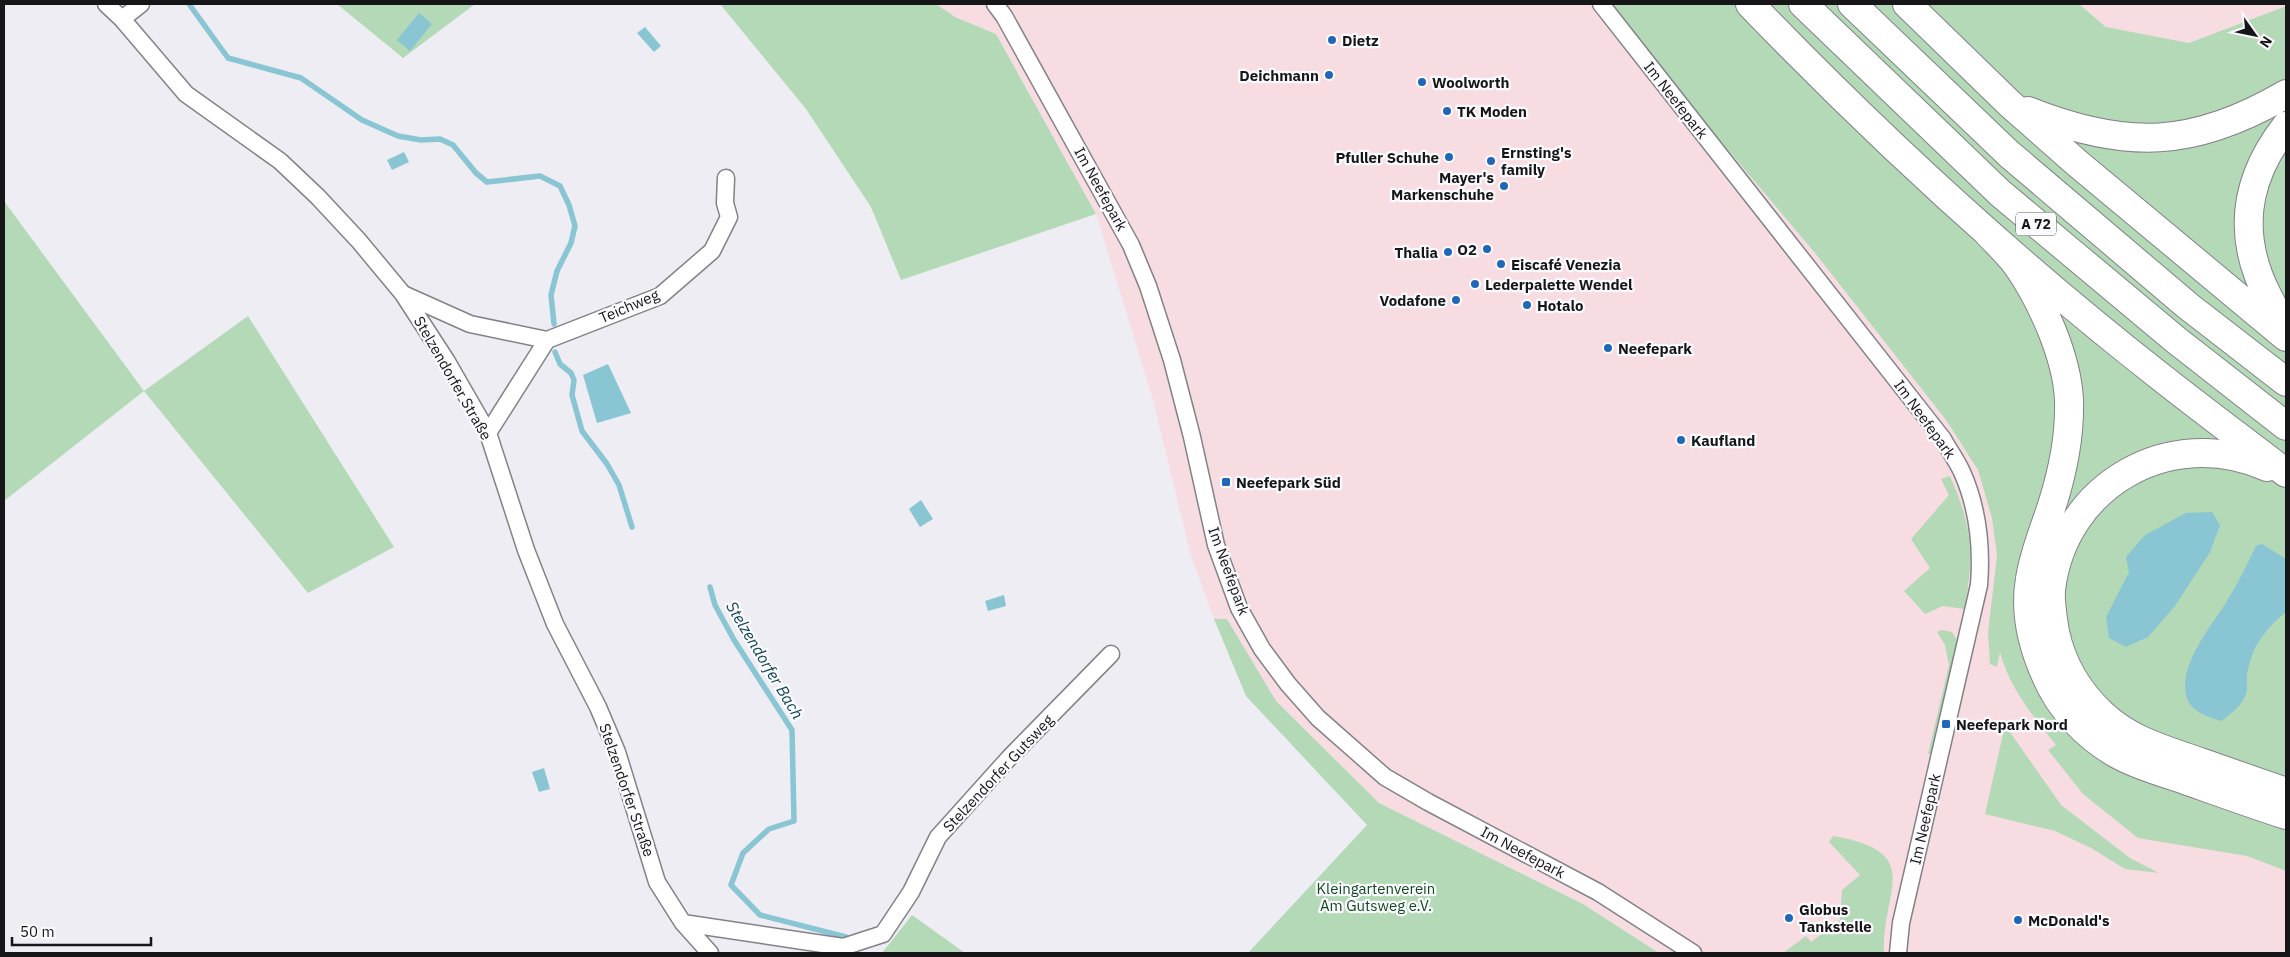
<svg xmlns="http://www.w3.org/2000/svg" width="2290" height="957" font-family="'IBM Plex Sans',sans-serif">
  <style>
    .commercial { fill: #f7dde2 }
    .green { fill: #b4d9b7 }
    .water { fill: #89c5d2 }
    .lines { fill: none; stroke-linecap: round; stroke-linejoin: round }
    .stream { stroke: #89c5d2; stroke-width: 5.5 }
    .street-casing { stroke: #828287; stroke-width: 19 }
    .highway-casing { stroke: #828287; stroke-width: 30 }
    .street { stroke: #fff; stroke-width: 16 }
    .highway { stroke: #fff; stroke-width: 28 }
    .poi-dot { fill: #2067b7; stroke: #fbfbff; stroke-width: 2 }
    .labels { text-anchor: middle; dominant-baseline: central; stroke-width: 4.5; stroke-linejoin: round; paint-order: stroke }
    .shield { fill: #fbfbff; stroke: #5b5a5d; stroke-width: 1 }
    .shield-label { font-size: 14px; font-weight: bold; fill: #161517 }
    .poi-label { font-size: 15px; font-weight: bold; fill: #161517; stroke: #fbfbff; text-anchor: start }
    .street-label { font-size: 15px; fill: #161517; stroke: #fbfbff }
    .park-label { font-size: 15px; fill: #114b1e; stroke: #fbfbff }
    .water-label { font-size: 16px; font-style: italic; fill: #0f454f; stroke: #fbfbff }
  </style>
  <rect width="100%" height="100%" fill="#eeedf3"/>
  <path class="commercial" d="M936,4H1613L1664,74L1815,253L1946,420L1992,491L2001,524L2004,667L2020,697L2039,722L2286,856V953H1659L1583,904L1379,803L1276,701L1227,619H1214L1191,556L1153,400L1096,214L996,34L955,17Z
    M2079,4H2286V6L2189,43L2108,28Z"/>
  <path class="green" d="M337,4H475L403,58Z
    M720,4H936L955,17L996,34L1096,214L901,280L871,207L806,109Z
    M1613,4H2079L2106,27L2189,43L2286,6V871L2247,856L2138,838L2083,794L2048,750L2056,745C2034,717 2009,688 2000,652L1997,667L1990,664L1988,633L1997,555L1992,518L1978,470L1946,420L1815,253L1664,74Z
    M4,201L144,391L248,316L394,547L308,593L144,391L4,501Z
    M1950,476C1972,526 1975,555 1964,609L1943,606L1925,614L1904,591L1930,568L1911,539L1949,495L1941,479Z
    M1214,619H1227L1276,701L1379,803L1583,904L1659,953H1248L1367,825L1246,696Z
    M1942,630L1952,632L1957,640L1951,678L1931,754H1928L1949,665L1945,645L1937,632Z
    M2005,725L2061,805L2130,858L2159,873L2125,869L2091,848L2055,831L1985,814Z
    M1833,836C1927,852 1881,891 1884,953H1783L1806,936L1811,942L1840,920L1842,890L1860,875L1829,842Z
    M912,915L965,953H882Z"/>
  <path class="water" d="M419,13L432,24L410,51L397,40Z
    M645,27L661,46L654,52L637,33Z
    M404,152L409,162L392,170L387,160Z
    M608,364L631,413L597,423L583,375Z
    M921,500L933,519L920,527L909,509Z
    M2212,512L2220,525L2210,552L2175,606L2148,637L2126,647L2109,638L2106,617L2129,572L2126,557L2145,535L2186,513Z
    M2262,544L2286,559V612C2267,627 2253,645 2248,669C2246,675 2247,682 2247,688C2246,703 2232,713 2221,721C2207,716 2190,712 2186,695C2179,664 2212,625 2227,601C2238,583 2247,565 2256,546Z
    M1004,595L1006,606L988,611L985,601Z
    M544,768L550,789L539,792L532,772Z"/>
  <g class="lines">
    <path class="stream" d="M189,4L228,58L301,78L362,120L398,136L421,140L440,139L453,145L476,173L487,182L540,176L560,186L569,205L575,226L571,243L557,271L551,295L554,324
      M555,352L560,364L571,373L574,380L572,395L582,431L607,464L619,485L632,527
      M710,587L715,605L734,640L792,730L794,821L769,829L743,853L731,885L760,915L846,937"/>
    <g class="street-casing">
      <path id="street" d="M106,4L122,19L186,94L280,161L318,197L359,241L403,294L446,360L488,433L526,550L555,624L598,707L617,752L657,882L683,923L710,953
        M995,4L1004,16L1131,245L1148,286L1172,360L1192,437L1216,545L1239,608L1262,649L1288,684L1318,718L1385,777L1428,802L1598,892L1693,953
        M1601,4L1943,439C1949,450 1957,461 1962,472C1978,508 1982,547 1979,585L1901,923L1898,953
        M122,19L141,4
        M403,294L470,324L547,340L660,296L712,251L729,217L725,203L726,178
        M488,433L547,340
        M683,923L843,947L883,934L911,892L938,837L1010,757L1111,654"/>
    </g>
    <g class="highway-casing">
      <path id="highway" d="M1750,4C1877,136 2013,261 2157,374C2200,408 2243,440 2286,473
        M1803,4L2000,193L2176,340L2286,426
        M1852,4L2009,154L2188,306L2286,382
        M1907,4L2010,104L2077,163L2286,337
        M2028,111C2126,150 2194,148 2286,94
        M1986,231C1996,242 2008,253 2017,265C2042,301 2067,357 2069,400C2070,434 2063,470 2053,502C2045,528 2034,552 2030,579C2024,613 2032,645 2046,676C2060,709 2086,736 2117,754C2138,766 2162,772 2185,780C2219,792 2252,804 2286,815
        M2284,330C2277,311 2265,294 2258,274C2238,219 2251,171 2286,126
        M2267,467C2170,424 2063,485 2051,590C2050,604 2053,619 2055,632C2062,665 2078,692 2103,715C2131,741 2166,750 2200,762C2229,772 2258,782 2286,792"/>
    </g>
    <use href="#street" class="street"/>
    <use href="#highway" class="highway"/>
  </g>
  <g class="poi-dot">
    <circle cx="1332" cy="40" r="5"/>
    <circle cx="1329" cy="75" r="5"/>
    <circle cx="1422" cy="82" r="5"/>
    <circle cx="1447" cy="111" r="5"/>
    <circle cx="1449" cy="157" r="5"/>
    <circle cx="1491" cy="161" r="5"/>
    <circle cx="1504" cy="186" r="5"/>
    <circle cx="1487" cy="249" r="5"/>
    <circle cx="1448" cy="252" r="5"/>
    <circle cx="1501" cy="264" r="5"/>
    <circle cx="1475" cy="284" r="5"/>
    <circle cx="1456" cy="300" r="5"/>
    <circle cx="1527" cy="305" r="5"/>
    <circle cx="1608" cy="348" r="5"/>
    <circle cx="1681" cy="440" r="5"/>
    <rect x="1221" y="477" width="10" height="10" rx="2.5"/>
    <rect x="1941" y="719" width="10" height="10" rx="2.5"/>
    <circle cx="1789" cy="918" r="5"/>
    <circle cx="2018" cy="920" r="5"/>
  </g>
  <g class="labels">
    <rect class="shield" x="2016" y="212.5" width="40" height="23" rx="4"/>
    <g class="shield-label">
      <text x="2036" y="224">A 72</text>
    </g>
    <g class="poi-label">
      <text x="1342" y="40">Dietz</text>
      <text x="1319" y="75" text-anchor="end">Deichmann</text>
      <text x="1432" y="82">Woolworth</text>
      <text x="1457" y="111">TK Moden</text>
      <text x="1501" y="152">Ernsting's<tspan x="1501" dy="17">family</tspan></text>
      <text x="1439" y="157" text-anchor="end">Pfuller Schuhe</text>
      <text x="1494" y="177" text-anchor="end">Mayer's<tspan x="1494" dy="17">Markenschuhe</tspan></text>
      <text x="1477" y="249" text-anchor="end">O2</text>
      <text x="1438" y="252" text-anchor="end">Thalia</text>
      <text x="1511" y="264">Eiscafé Venezia</text>
      <text x="1485" y="284">Lederpalette Wendel</text>
      <text x="1446" y="300" text-anchor="end">Vodafone</text>
      <text x="1537" y="305">Hotalo</text>
      <text x="1618" y="348">Neefepark</text>
      <text x="1691" y="440">Kaufland</text>
      <text x="1236" y="482">Neefepark Süd</text>
      <text x="1956" y="724">Neefepark Nord</text>
      <text x="1799" y="909">Globus<tspan x="1799" dy="17">Tankstelle</tspan></text>
      <text x="2028" y="920">McDonald's</text>
    </g>
    <g class="street-label">
      <text transform="translate(1676 100) rotate(52)">Im Neefepark</text>
      <text transform="translate(1101 189) rotate(61)">Im Neefepark</text>
      <text transform="translate(629 306) rotate(-23)">Teichweg</text>
      <text transform="translate(453 378) rotate(60)">Stelzendorfer Straße</text>
      <text transform="translate(1925 419) rotate(54)">Im Neefepark</text>
      <text transform="translate(1229 571) rotate(70)">Im Neefepark</text>
      <text transform="translate(998 773) rotate(-47)">Stelzendorfer Gutsweg</text>
      <text transform="translate(627 790) rotate(71)">Stelzendorfer Straße</text>
      <text transform="translate(1925 819) rotate(-77)">Im Neefepark</text>
      <text transform="translate(1523 852) rotate(28)">Im Neefepark</text>
    </g>
    <g class="park-label">
      <text x="1376" y="888">Kleingartenverein<tspan x="1376" dy="17">Am Gutsweg e.V.</tspan></text>
    </g>
    <g class="water-label">
      <text transform="translate(765 660) rotate(59)">Stelzendorfer Bach</text>
    </g>
  </g>
  <rect width="2290" height="957" fill="none" stroke="#161517" stroke-width="10"/>
  <g transform="translate(2255 35) rotate(123)" stroke="#fbfbff" stroke-width="4" paint-order="stroke">
  <path d="M0-4L9 19L0 12L-9 19Z" fill="#161517"/>
  <text y="-8" font-size="14" font-weight="bold" text-anchor="middle" fill="#161517">N</text>
  </g>
  <path d="M12 937v8h139v-8" fill="none" stroke="#161517" stroke-width="2.5"/>
  <text x="20" y="937" font-size="15" fill="#161517" stroke="#fbfbff" stroke-width="4" paint-order="stroke">50 m</text>
</svg>
